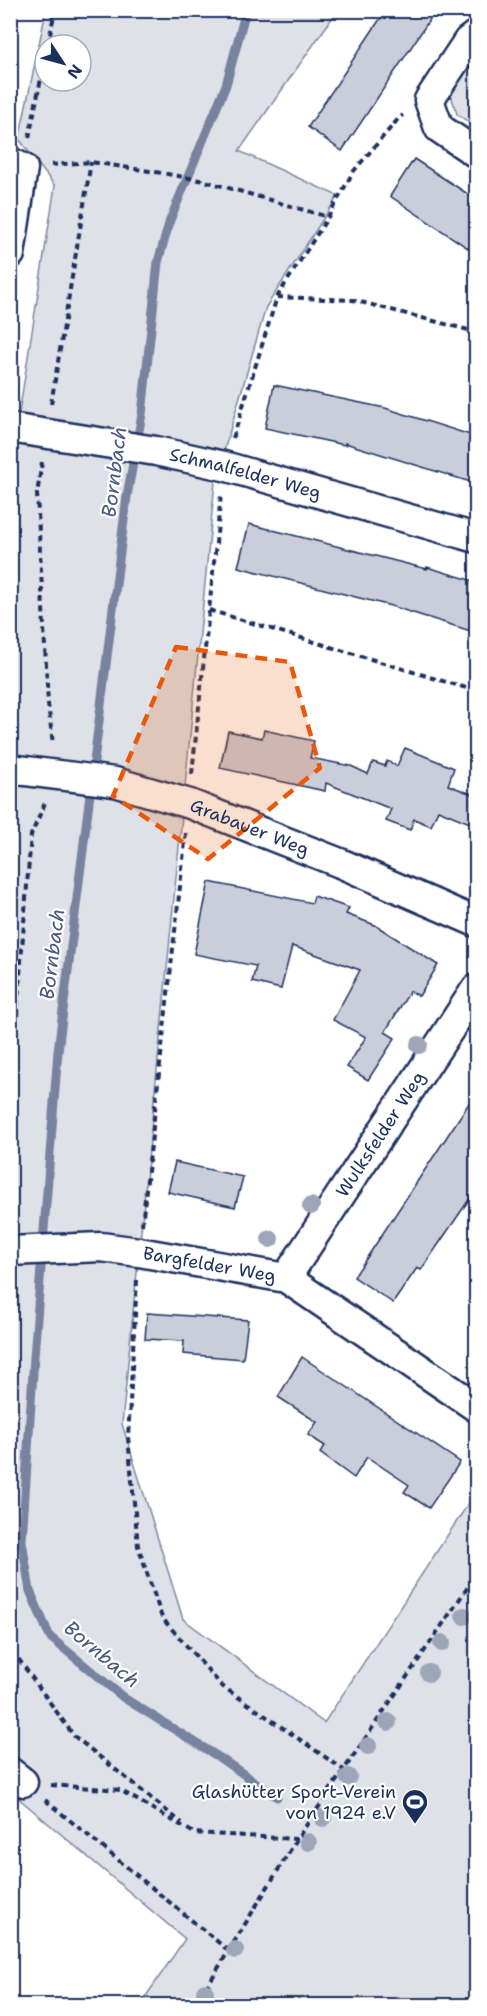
<svg xmlns="http://www.w3.org/2000/svg" width="487" height="2016" font-family="'Shantell Sans',sans-serif">
  <style>
    .green { fill: #dee1e7; stroke: #7c88a2; stroke-width: 1.5; fill-rule: evenodd }
    .lines { fill: none; stroke-linecap: round; stroke-linejoin: round }
    .stream { stroke: #77839f; stroke-width: 9 }
    .building { fill: #caceda; stroke: #1b2f5e; stroke-width: 1.5 }
    .minor-casing { stroke: #1b2f5e; stroke-width: 33 }
    .path { stroke: #1b2f5e; stroke-width: 4; stroke-dasharray: 6 4.5; stroke-linecap: butt }
    .minor { stroke: #fff; stroke-width: 28 }
    .tree { fill: #9da5b9 }
    .marked { fill: #e8590c; fill-opacity: 0.2; stroke: #e8590c; stroke-width: 4.5; stroke-dasharray: 12 8; stroke-linejoin: round }
    .labels { text-anchor: middle; dominant-baseline: central; stroke-width: 4.5; stroke-linejoin: round; paint-order: stroke }
    .street-label { font-size: 18px; fill: #1b2f5e; stroke: #fff }
    .poi-label { font-size: 18px; fill: #1b2f5e; stroke: #fff; text-anchor: end }
    .water-label { font-size: 20px; font-style: italic; fill: #49597e; stroke: #fff }
  </style>
  <rect width="100%" height="100%" fill="#fff"/>
  <filter id="ink" filterUnits="userSpaceOnUse"><feTurbulence type="fractalNoise" baseFrequency=".0167" numOctaves="2"/><feDisplacementMap in="SourceGraphic" scale="12" xChannelSelector="R" yChannelSelector="G"/><feConvolveMatrix kernelMatrix="1 2 1 2 8 2 1 2 1" color-interpolation-filters="sRGB"/></filter>
  <g filter="url(#ink)">
    <path class="green" d="M46,11H337L239,151L338,196L266,307L215,482L122,1424L183,1619L324,1723L476,1492V2005H140L185,1939L11,1792L10,445H14L55,186L19,139ZM45,45H81V81H45Z
      M476,48V127L457,114L447,83Z"/>
    <g class="lines">
      <path class="stream" d="M246,10L226,85L170,220L158,262L142,414L127,496L58,1051L34,1357L22,1541L30,1591L50,1637L124,1698L217,1756L277,1797"/>
    </g>
    <path class="building" d="M386,10H436L342,151L308,127Z
      M414,159L477,200V254L390,196Z
      M274,385L385,408L477,437V484L345,443V445L265,428Z
      M249,524L427,569V567L477,582V633L391,606L238,567Z
      M264,730L314,741L310,758L351,766L368,774L373,762L385,766L387,761L397,766L405,748L454,768L448,785L477,796V826L438,810L431,826L414,819L410,830L386,821L391,809L326,783L325,791L220,768L228,731L262,738Z
      M209,882L312,903L314,896L349,908L346,914L375,925L438,965L419,996L410,991L385,1032L395,1038L368,1080L347,1067L366,1037L333,1020L360,970L292,946L281,989L252,982L256,966L194,954Z
      M477,1091V1188L421,1270L417,1268L393,1303L354,1277Z
      M175,1162L243,1177L235,1207L168,1192Z
      M147,1313L248,1320L243,1359L183,1354L184,1341L145,1339Z
      M302,1357L460,1462L429,1508L404,1492L409,1485L367,1457L354,1478L320,1453L325,1446L308,1435L317,1422L278,1397Z"/>
    <g class="lines">
      <g class="minor-casing">
        <g id="minor">
          <path d="M476,35L468,41L429,100L439,128L476,153"/>
          <path d="M10,162L23,168L10,254"/>
          <path id="s1" d="M10,428L156,451L224,466L476,538"/>
          <path id="s2" d="M10,769L115,782L190,804L340,863L476,922"/>
          <path id="s3" d="M10,1251L101,1247L139,1252L286,1278L476,1407"/>
          <path id="s4" d="M286,1278L476,989"/>
          <path d="M10,1772L23,1782"/>
        </g>
      </g>
      <path class="path" d="M42,10L54,17
        M48,45L55,10
        M29,138L45,59
        M51,165L91,162L162,173L205,181L328,217
        M277,297L353,300L476,332
        M51,404L91,162
        M233,438L277,297L328,217L353,172L399,118L403,115
        M42,462L37,494L48,704L53,744
        M209,610L476,691
        M192,774L221,495
        M10,1100L31,835L45,803
        M142,1225L186,833
        M137,1280L128,1437L138,1546L162,1618L222,1686L344,1770
        M10,1640L15,1654L74,1736L182,1823
        M51,1785L120,1790L194,1833L297,1839
        M45,1800L229,1951
        M195,2006L297,1839L476,1575"/>
      <use href="#minor" class="minor"/>
    </g>
    <g class="tree">
      <circle cx="419" cy="1045" r="9"/>
      <circle cx="311" cy="1206" r="9"/>
      <circle cx="270" cy="1239" r="9"/>
      <circle cx="464" cy="1616" r="9"/>
      <circle cx="442" cy="1643" r="9"/>
      <circle cx="429" cy="1673" r="9"/>
      <circle cx="388" cy="1722" r="9"/>
      <circle cx="368" cy="1746" r="9"/>
      <circle cx="348" cy="1777" r="9"/>
      <circle cx="323" cy="1818" r="9"/>
      <circle cx="308" cy="1842" r="9"/>
      <circle cx="235" cy="1950" r="9"/>
      <circle cx="205" cy="1992" r="9"/>
    </g>
  </g>
  <path class="marked" d="M176,647L290,662L320,768L208,859L113,796Z"/>
  <defs>
    <g id="stadium-pin" transform="scale(1.35)"><path d="M0 17L-7.5 6A9.5 9.5 0 1 1 7.5 6Z" fill="#1b2f5e" stroke="#fff"/><path d="M0-5a6.5 5 0 1 0 0 10a6.5 5 0 1 0 0-10ZM-3.5-1.8h7v3.6h-7Z" fill="#fff"/></g>
  </defs>
  <g fill-rule="evenodd">
    <use href="#stadium-pin" x="415" y="1802"/>
  </g>
  <g class="labels">
    <g class="street-label">
      <text stroke="none"><textPath href="#s1" startOffset="240">Schmalfelder Weg</textPath></text>
      <text stroke="none"><textPath href="#s2" startOffset="248">Grabauer Weg</textPath></text>
      <text stroke="none"><textPath href="#s4" startOffset="172">Wulksfelder Weg</textPath></text>
      <text stroke="none"><textPath href="#s3" startOffset="201">Bargfelder Weg</textPath></text>
    </g>
    <g class="poi-label">
      <text x="396" y="1792">Glashütter Sport-Verein<tspan x="396" dy="21">von 1924 e.V</tspan></text>
    </g>
    <g class="water-label">
      <text transform="translate(114 472) rotate(-83)">Bornbach</text>
      <text transform="translate(52 954) rotate(-83)">Bornbach</text>
      <text transform="translate(102 1654) rotate(40)">Bornbach</text>
    </g>
  </g>
  <rect width="487" height="2016" fill="none" stroke="#fff" stroke-width="36"/>
  <rect x="18" y="18" width="451" height="1980" fill="none" stroke="#1b2f5e" stroke-width="2" filter="url(#ink)"/>
  <g transform="translate(63 63) rotate(126)"><circle r="28" fill="#ffffff" stroke="#a4acbf" stroke-width="1.5"/>
  <path d="M0-4.5L10 22L0 15L-10 22Z" fill="#1b2f5e"/>
  <text y="-9" font-size="16" font-weight="bold" text-anchor="middle" fill="#1b2f5e">N</text>
  </g>
</svg>
